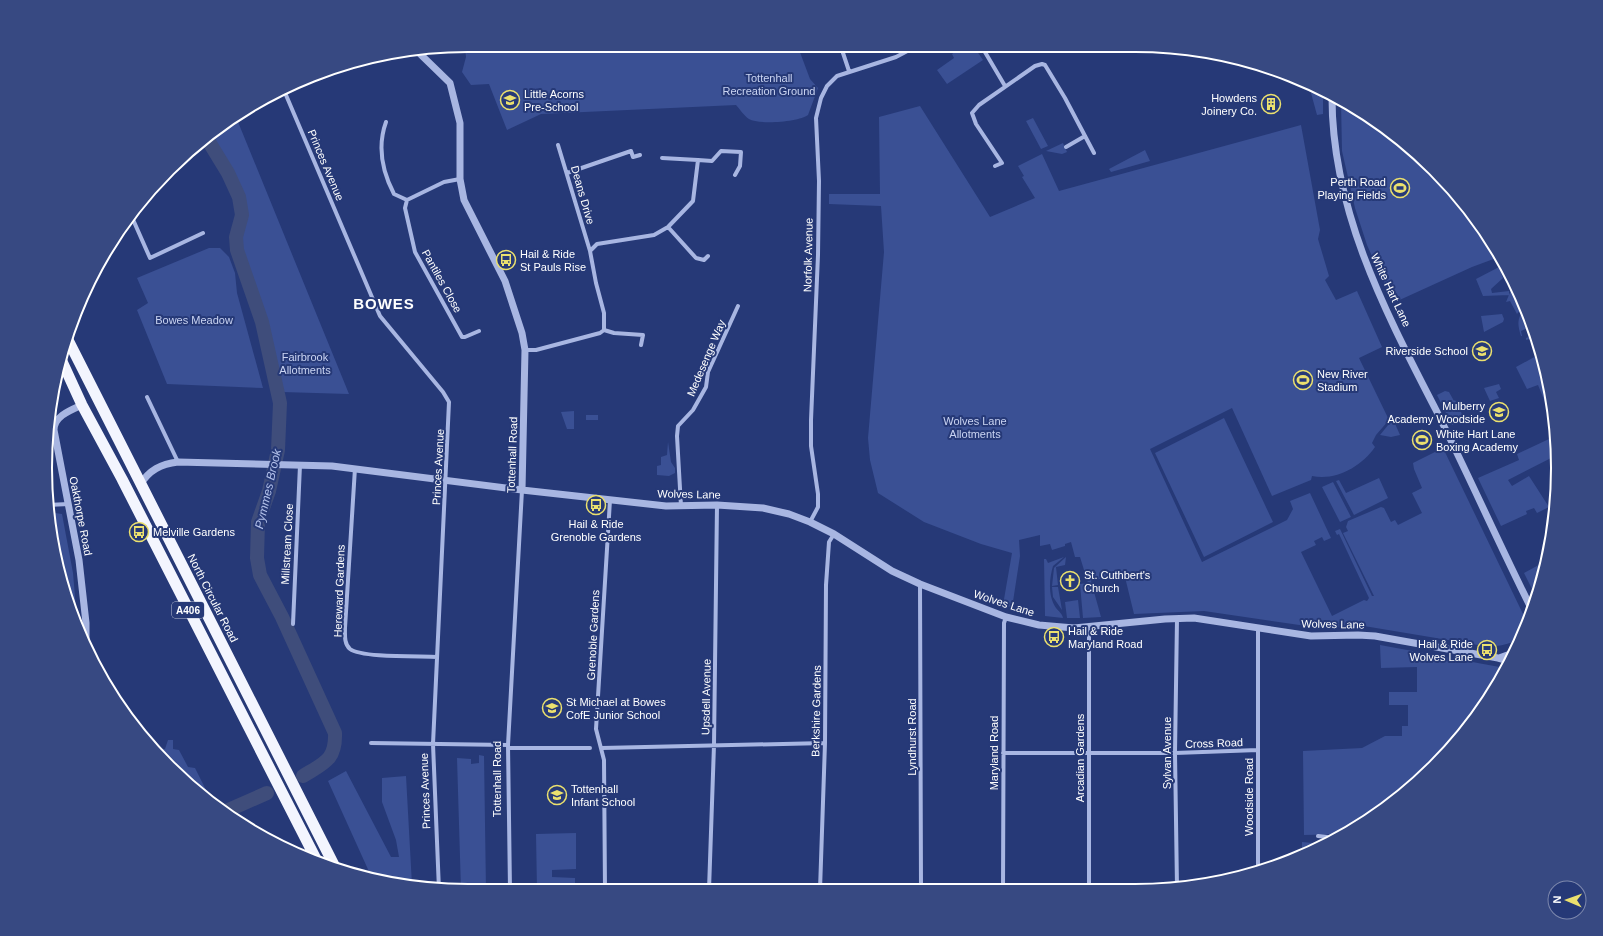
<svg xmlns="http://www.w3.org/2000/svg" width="1603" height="936" font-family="Arial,sans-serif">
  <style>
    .green { fill: #3a5094 }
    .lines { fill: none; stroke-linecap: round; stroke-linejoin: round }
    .river { stroke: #3f4d7b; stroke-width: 14 }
    .minor { stroke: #a8b6e2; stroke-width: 4 }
    .tertiary { stroke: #a8b6e2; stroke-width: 7 }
    .trunk { stroke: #f3f5fe; stroke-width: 11 }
    .labels { text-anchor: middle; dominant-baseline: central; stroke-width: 4; stroke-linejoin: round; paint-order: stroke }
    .shield { fill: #263977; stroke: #bec4d6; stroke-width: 1 }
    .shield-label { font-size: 10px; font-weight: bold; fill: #fff }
    .park-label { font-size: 11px; fill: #cad4f2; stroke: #263977 }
    .poi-label { font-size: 11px; fill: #fff; stroke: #263977; text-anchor: start }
    .street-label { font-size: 11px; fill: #fff; stroke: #263977 }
    .water-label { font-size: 12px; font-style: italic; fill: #b3c1ea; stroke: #263977 }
    .district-label { font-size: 15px; font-weight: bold; letter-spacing: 1px; fill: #fff; stroke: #263977 }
    .rim { fill: none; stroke: #fff; stroke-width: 2 }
  </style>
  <rect width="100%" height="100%" fill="#263977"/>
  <path class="green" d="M798,47L810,79L818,88L808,115C799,122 759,125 749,119C744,116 740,109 736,105L541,114L507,130L489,84L471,85L462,72L466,57L465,48Z
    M961,47H974L983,60L947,84L937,70L954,58L952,54Z
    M1317,90L1323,93V114L1317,115L1311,93Z
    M1341,102L1370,116L1434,169L1487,233L1499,257L1472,267L1393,303L1367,245L1355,208L1342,151Z
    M920,106L990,217L1035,198L1022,177L1024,176L1018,166L1042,154L1059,191L1301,125L1320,230L1318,239L1329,276L1325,280L1336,300L1357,291L1382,347L1359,358L1389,420L1376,435L1372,443L1375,447C1361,467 1336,481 1312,476L1311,480L1272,496L1232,408L1150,449L1202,562L1287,520L1293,509L1290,501L1310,493L1331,538L1324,541L1322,537L1314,541L1316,545L1301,552L1332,616L1364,600L1367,601L1369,598L1339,534L1337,535L1335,531L1340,529L1372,596H1374L1343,533L1348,531L1346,527L1348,521L1381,507L1384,508L1391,522L1395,520L1398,525L1422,513L1412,493L1422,488L1414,469L1413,463L1443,448L1523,614C1530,642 1505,647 1484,646L1364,626L1320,628L1204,611L1134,614L1124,573L1091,581L1101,617L1083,618L1080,584L1088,583L1080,557H1075L1071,542L1065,544V546L1052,550L1050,544L1040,546V535L1019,540L1020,556L1012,608L1003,605L1012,553L981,544L924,522L878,493L870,460L868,438L884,252L881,206L829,204V194H880L879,117Z
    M236,117L349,394L282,392L267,322L239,243L245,215V206L232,173L208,135Z
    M1033,118L1048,146L1041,149L1026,121Z
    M1063,143L1067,152L1062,154L1046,151Z
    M1145,150L1150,161L1111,172L1109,169Z
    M209,248H220L229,257L235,273L237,293L263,388L167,384L137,310L148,303L137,278Z
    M1499,267L1503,278L1491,289L1492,293L1509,291V295L1483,296L1476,279Z
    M1517,289L1525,304L1517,314L1510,301L1506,302L1511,290Z
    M1526,307L1535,337L1526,340V338L1531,336L1528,328L1521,331L1522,336H1521C1517,324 1517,317 1526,307Z
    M1502,314L1504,319L1503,322L1484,332L1481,316Z
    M1538,355L1550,385L1554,424L1538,385L1527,389L1516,367Z
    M1499,384L1501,389L1496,392L1499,398L1490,401L1484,388Z
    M1445,391L1449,392L1454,401L1455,400L1462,414L1460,421L1452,425L1437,395Z
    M574,411V429H567L561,412Z
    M586,415H598V420H586Z
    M1224,418L1273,522L1204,557L1155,453Z
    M1393,419L1400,435L1391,437L1380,435Z
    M1549,439L1557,455L1508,480L1512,486L1529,476L1549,507L1537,513L1534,508L1526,511L1527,514L1501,526L1478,478L1519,460L1517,454Z
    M668,442L671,462L675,468V473L669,476L657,475V466L661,465V457L667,455Z
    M1379,478L1388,498L1354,515L1336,481L1339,480L1346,493Z
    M1333,482L1351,517L1340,522L1322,487Z
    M48,512L62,514L73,573L78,632L53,551Z
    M1550,549V550L1536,597L1524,573L1546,561L1542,553Z
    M1064,557L1053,566C1049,580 1048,596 1056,608C1059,612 1062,613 1063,618L1045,616L1044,559H1046L1048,563Z
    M1066,557L1065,565L1056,567L1058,585L1052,586L1054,568L1055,567Z
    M1052,587H1058L1062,610L1053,597Z
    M1078,600L1080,618H1067L1065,602Z
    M1380,645L1505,668L1487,703L1434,767L1347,834L1304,835L1303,751L1362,748L1385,736H1402V726H1408V705H1389V692H1417V667L1381,668Z
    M168,740H173V749L179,750L188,767L195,768L211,800L152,749H165Z
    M479,755L484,756L486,890H461L457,758L471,759V764L479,763Z
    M346,771L391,857H399L396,840L382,802V778L406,776L412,885L371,876L328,781Z
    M576,833V869L552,870V877L575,878V890H537L536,834Z
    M1302,842L1313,843L1311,850L1302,855Z"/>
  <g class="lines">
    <path class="river" d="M206,137L228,173L239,197L242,215L236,237L237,250L262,322L280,403L278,450L269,491L258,522L257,558L260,575L282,617L335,733C336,760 324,763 303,776
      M224,812L267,793"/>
    <path class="minor" d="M841,47L849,71
      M982,47L1005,86
      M422,55L424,49
      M283,88L380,316L443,392L449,402L433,744L439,890
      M386,122C377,147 382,171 394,194L407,200
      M558,145L590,251
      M1066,147L1085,136
      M662,158L698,160
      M995,166L1002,163L976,124L972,113L979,105L1035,66L1042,64L1045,65L1065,98L1094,153
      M567,173L631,151L633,157L640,155
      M460,179L444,182L407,200L405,208L415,252L462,337H465L479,331
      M131,215L150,258L203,233
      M668,227L696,258L704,260L708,256
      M604,330L614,333L643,335L641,345
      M525,350H536L600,333L604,330V313L596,283L590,251L597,244L654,235L668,227L693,201L698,160L712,161L721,151L741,152L740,166L735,175
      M147,397L178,462
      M355,468L345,628C345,635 344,644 350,649C362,658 420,656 437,657
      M47,505L69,504
      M681,506L677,436L678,426L693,410L706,387L708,372L738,306
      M810,522L818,507V494L811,446V420L818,255L819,181L816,118L821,98L827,86L837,76L896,57L915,47
      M920,584L921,890
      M293,624L300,465
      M371,743L508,745
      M508,748H590
      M602,748L825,743
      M1003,753H1175L1258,750
      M1318,836L1327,837L1329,842
      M1258,871V628
      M1177,887L1175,753L1177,619
      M510,890L508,745L522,490
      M605,890L604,760L596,729L610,500
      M709,890L714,745L717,505
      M820,890L825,743L826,585L829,542L834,534
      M1003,890L1004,623L1006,617
      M1089,890V627"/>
    <path class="tertiary" d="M415,49L450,83L460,123V179L464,200L505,281L522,333L525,350L522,490
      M1332,97C1332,211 1385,311 1436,410C1469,476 1499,544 1532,610
      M82,405C71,410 54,416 54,430L79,560L86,623V648
      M140,485C149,470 161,464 178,462L332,466L522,490L666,506L717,505L763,508L789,514L810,522L834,534L892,571L920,584L1006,617L1039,625L1074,628L1165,619L1194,618L1311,636L1358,635L1375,636L1498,658L1509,661
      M1499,658L1513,653"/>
    <path class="trunk" d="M67,338L336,869
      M60,357L82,405L122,479L317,861"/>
  </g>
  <defs>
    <g id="school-ring" transform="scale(1)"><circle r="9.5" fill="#263977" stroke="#ebe06e" stroke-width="1.5"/><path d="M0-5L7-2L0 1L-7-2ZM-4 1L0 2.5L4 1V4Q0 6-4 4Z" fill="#ebe06e"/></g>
    <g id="building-ring" transform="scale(1)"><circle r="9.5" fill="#263977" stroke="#ebe06e" stroke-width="1.5"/><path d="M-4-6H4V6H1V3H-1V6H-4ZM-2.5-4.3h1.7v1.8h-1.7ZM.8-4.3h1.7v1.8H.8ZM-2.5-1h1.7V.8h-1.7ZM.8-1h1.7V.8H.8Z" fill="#ebe06e"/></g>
    <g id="stadium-ring" transform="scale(1)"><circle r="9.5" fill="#263977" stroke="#ebe06e" stroke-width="1.5"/><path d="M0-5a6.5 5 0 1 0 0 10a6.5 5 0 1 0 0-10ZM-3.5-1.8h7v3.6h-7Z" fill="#ebe06e"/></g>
    <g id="bus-ring" transform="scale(1)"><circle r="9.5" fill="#263977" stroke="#ebe06e" stroke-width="1.5"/><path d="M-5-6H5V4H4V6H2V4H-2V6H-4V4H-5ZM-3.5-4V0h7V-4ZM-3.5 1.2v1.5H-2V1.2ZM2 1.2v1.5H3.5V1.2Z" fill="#ebe06e"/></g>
    <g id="church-ring" transform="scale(1)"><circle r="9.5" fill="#263977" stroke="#ebe06e" stroke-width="1.5"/><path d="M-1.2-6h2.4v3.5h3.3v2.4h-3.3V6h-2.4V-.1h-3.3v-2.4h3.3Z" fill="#ebe06e"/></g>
  </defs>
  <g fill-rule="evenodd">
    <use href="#school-ring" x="510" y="100"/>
    <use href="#building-ring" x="1271" y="104"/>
    <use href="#stadium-ring" x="1400" y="188"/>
    <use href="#bus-ring" x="506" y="260"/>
    <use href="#school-ring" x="1482" y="351"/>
    <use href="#stadium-ring" x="1303" y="380"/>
    <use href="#school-ring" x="1499" y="412"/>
    <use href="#stadium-ring" x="1422" y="440"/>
    <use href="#bus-ring" x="596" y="505"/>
    <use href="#bus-ring" x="139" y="532"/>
    <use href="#church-ring" x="1070" y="581"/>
    <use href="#bus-ring" x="1054" y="637"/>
    <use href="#bus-ring" x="1487" y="650"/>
    <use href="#school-ring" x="552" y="708"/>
    <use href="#school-ring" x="557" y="795"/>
  </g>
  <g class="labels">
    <rect class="shield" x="172" y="602" width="32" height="16" rx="3"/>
    <g class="shield-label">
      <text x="188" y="610">A406</text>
    </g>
    <g class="park-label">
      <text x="769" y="78">Tottenhall<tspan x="769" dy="13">Recreation Ground</tspan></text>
      <text x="194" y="320">Bowes Meadow</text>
      <text x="305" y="357">Fairbrook<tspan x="305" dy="13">Allotments</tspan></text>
      <text x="975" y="421">Wolves Lane<tspan x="975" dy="13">Allotments</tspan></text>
    </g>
    <g class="poi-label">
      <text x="524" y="94">Little Acorns<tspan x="524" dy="13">Pre-School</tspan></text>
      <text x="1257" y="98" text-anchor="end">Howdens<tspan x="1257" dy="13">Joinery Co.</tspan></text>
      <text x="1386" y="182" text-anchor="end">Perth Road<tspan x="1386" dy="13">Playing Fields</tspan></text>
      <text x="520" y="254">Hail &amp; Ride<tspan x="520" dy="13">St Pauls Rise</tspan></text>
      <text x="1468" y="351" text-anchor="end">Riverside School</text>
      <text x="1317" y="374">New River<tspan x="1317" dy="13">Stadium</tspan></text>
      <text x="1485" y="406" text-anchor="end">Mulberry<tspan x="1485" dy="13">Academy Woodside</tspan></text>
      <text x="1436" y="434">White Hart Lane<tspan x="1436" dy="13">Boxing Academy</tspan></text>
      <text x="596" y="524" text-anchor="middle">Hail &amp; Ride<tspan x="596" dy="13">Grenoble Gardens</tspan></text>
      <text x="153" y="532">Melville Gardens</text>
      <text x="1084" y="575">St. Cuthbert's<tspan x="1084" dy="13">Church</tspan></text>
      <text x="1068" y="631">Hail &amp; Ride<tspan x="1068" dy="13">Maryland Road</tspan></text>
      <text x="1473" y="644" text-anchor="end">Hail &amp; Ride<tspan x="1473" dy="13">Wolves Lane</tspan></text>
      <text x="566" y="702">St Michael at Bowes<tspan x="566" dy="13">CofE Junior School</tspan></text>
      <text x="571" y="789">Tottenhall<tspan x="571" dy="13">Infant School</tspan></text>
    </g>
    <g class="street-label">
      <text transform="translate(326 165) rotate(67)">Princes Avenue</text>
      <text transform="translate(583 195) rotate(74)">Deans Drive</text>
      <text transform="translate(808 255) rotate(-89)">Norfolk Avenue</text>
      <text transform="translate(442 281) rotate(61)">Pantiles Close</text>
      <text transform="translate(1391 290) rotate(65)">White Hart Lane</text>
      <text transform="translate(706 358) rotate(-67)">Medesenge Way</text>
      <text transform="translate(512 455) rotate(-88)">Tottenhall Road</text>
      <text transform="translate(438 467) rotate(-87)">Princes Avenue</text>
      <text transform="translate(689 494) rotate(1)">Wolves Lane</text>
      <text transform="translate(81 516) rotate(79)">Oakthorpe Road</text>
      <text transform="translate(287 544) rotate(-87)">Millstream Close</text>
      <text transform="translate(339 591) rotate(-88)">Hereward Gardens</text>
      <text transform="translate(213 598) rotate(63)">North Circular Road</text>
      <text transform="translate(1004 603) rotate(18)">Wolves Lane</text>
      <text transform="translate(1333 624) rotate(1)">Wolves Lane</text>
      <text transform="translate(593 635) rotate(-87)">Grenoble Gardens</text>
      <text transform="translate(706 697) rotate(-89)">Upsdell Avenue</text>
      <text transform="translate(816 711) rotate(-89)">Berkshire Gardens</text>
      <text transform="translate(912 737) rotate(-90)">Lyndhurst Road</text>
      <text transform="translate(1214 743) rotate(-2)">Cross Road</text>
      <text transform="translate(994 753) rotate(-90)">Maryland Road</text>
      <text transform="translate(1167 753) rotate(-90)">Sylvan Avenue</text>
      <text transform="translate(1080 758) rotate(-90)">Arcadian Gardens</text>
      <text transform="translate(497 779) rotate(-90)">Tottenhall Road</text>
      <text transform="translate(425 791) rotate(-92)">Princes Avenue</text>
      <text transform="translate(1249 797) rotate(-90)">Woodside Road</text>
    </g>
    <g class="water-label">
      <text transform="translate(268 489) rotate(-77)">Pymmes Brook</text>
    </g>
    <g class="district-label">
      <text x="384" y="303">BOWES</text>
    </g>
  </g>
  <path d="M0 0H1603V936H0ZM468 52H1135A416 416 0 0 1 1551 468V468A416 416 0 0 1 1135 884H468A416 416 0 0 1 52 468V468A416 416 0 0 1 468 52Z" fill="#374982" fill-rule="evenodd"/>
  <path class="rim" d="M468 52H1135A416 416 0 0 1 1551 468V468A416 416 0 0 1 1135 884H468A416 416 0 0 1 52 468V468A416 416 0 0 1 468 52Z"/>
  <g transform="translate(1567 900) rotate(272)"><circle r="19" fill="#263977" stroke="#7d88ad"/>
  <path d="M0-3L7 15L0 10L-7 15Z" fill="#ebe06e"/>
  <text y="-6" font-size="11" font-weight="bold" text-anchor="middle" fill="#ffffff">N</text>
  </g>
</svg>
